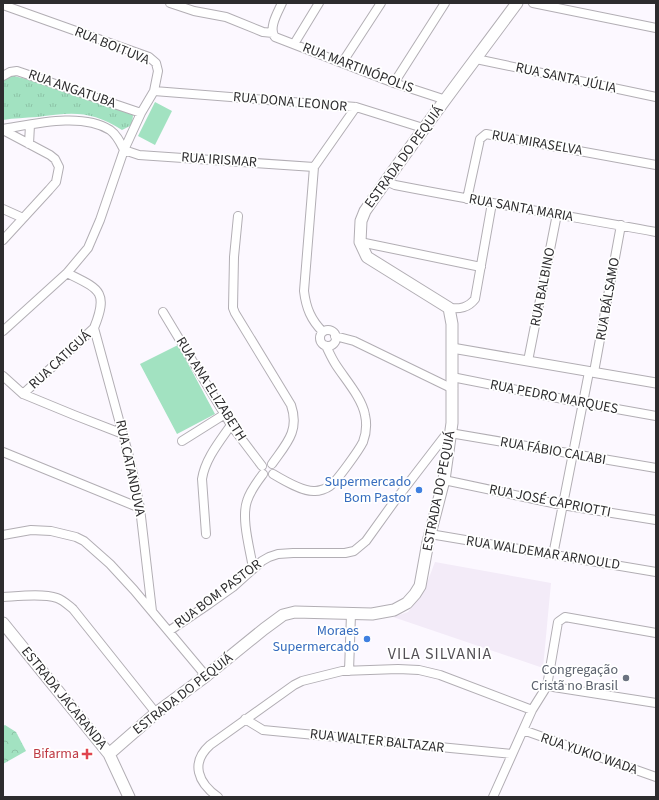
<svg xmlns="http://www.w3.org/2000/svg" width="659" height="800" font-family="'Source Sans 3',sans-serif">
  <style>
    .built { fill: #f3ebf8 }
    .forest { fill: url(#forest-crowns) }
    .park { fill: url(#park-tufts) }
    .pitch { fill: #a2e2c1 }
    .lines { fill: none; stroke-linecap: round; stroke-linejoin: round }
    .minor-casing { stroke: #b2aeb4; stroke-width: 10 }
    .tertiary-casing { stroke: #b2aeb4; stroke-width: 11 }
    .secondary-casing { stroke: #b2aeb4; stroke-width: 13 }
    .minor { stroke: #fff; stroke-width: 8 }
    .tertiary { stroke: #fff; stroke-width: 9 }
    .secondary { stroke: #fff; stroke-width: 11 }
    .shop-dot { fill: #3f7fe0; stroke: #fff; stroke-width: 1.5 }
    .worship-dot { fill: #6b7280; stroke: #fff; stroke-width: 1.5 }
    .health-dot { fill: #e0444e; stroke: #fff; stroke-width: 1.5 }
    .labels { text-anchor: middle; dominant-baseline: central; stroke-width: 3.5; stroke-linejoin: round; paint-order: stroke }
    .street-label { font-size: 14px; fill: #2d2c2e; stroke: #fff }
    .shop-label { font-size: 14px; fill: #366cbe; stroke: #fff; text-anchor: end }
    .worship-label { font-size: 14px; fill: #5b616d; stroke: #fff; text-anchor: end }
    .health-label { font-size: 14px; fill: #be3a42; stroke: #fff; text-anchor: end }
    .quarter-label { font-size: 16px; letter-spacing: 1px; fill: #535055; stroke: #fff }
  </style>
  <defs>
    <pattern id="forest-crowns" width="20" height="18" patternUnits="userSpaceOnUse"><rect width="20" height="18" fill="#a2e2c1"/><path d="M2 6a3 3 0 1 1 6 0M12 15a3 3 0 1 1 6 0" fill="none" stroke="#8cc2a6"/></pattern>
    <pattern id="park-tufts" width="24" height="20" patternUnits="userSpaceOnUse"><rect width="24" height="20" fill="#a2e2c1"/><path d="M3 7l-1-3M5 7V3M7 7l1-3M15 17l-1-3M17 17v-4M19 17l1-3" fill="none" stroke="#8cc2a6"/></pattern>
  </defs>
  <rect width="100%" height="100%" fill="#fcf8ff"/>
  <path class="built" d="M435,562L551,583L543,668L393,617L408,612L425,588Z"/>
  <path class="forest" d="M5,725L16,732L26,751L3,764V726Z"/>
  <path class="park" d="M10,75L46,84L133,115L132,125L122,130C91,110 72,112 37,117C25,118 14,118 3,120V83L4,78Z"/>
  <path class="pitch" d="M155,102L172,111L155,145L138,136Z
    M178,345L215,414L177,434L140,364Z"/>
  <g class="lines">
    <g class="minor-casing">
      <path id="minor" d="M170,3L194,11L226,17L263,32L273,33
        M282,3C278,12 268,28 275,37L394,83L446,100
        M533,3L656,28
        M3,5L149,57L156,63L158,71L154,91L141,113L124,150L100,220L88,248L67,273L3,331
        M294,44L319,3
        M476,59L656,97
        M342,63L381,3
        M3,76L10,72L17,71L141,113
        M394,83L445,3
        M154,91L356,107L423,128
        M3,129C34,124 82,112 110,130C117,135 120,142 124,150
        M3,130L50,155L55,159L59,167L56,182L49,190L3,240
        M29,144L30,125
        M124,150L139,155L314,167
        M386,181L395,185C482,202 569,216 656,232
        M467,199L480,139L486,134L656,165
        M3,209L23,218
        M238,216L234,257L233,308L235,313L291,405C300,431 286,444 272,464
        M360,242L481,267
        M449,308C460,309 468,308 475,299L492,203
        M163,312L231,425L262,466
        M94,328L131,464L140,508L152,611
        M320 338a8 8 0 1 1 16 0a8 8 0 1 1-16 0Z
        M323,332C311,320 306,308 304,291L314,167L356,107
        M335,336L354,341L453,389
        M528,361L557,214
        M594,372L621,225
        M3,376L23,394L74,415L123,434
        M452,377L583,403L656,416
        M23,394L94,328C109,291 99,289 67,273
        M182,441L225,414
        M3,452L140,508
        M273,474C283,480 303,492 315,491C319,491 326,489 330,486C337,481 359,450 363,442C366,434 367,424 365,415C362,398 345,379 336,365C332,359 329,352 326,346
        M444,480L562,505L656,520
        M206,534L202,479C205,459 220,441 231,425
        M430,534L656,572
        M3,535L31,530L51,531L76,537L84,541L110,564L134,590L206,676
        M553,555L589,372
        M253,568C250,549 241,519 247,501C250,491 257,482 263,474
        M3,597C19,596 43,593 57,598C63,600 68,605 73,609L156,713
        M169,631L209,604L233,587L262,561L269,557L278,554L293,553H345L354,551L366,541L394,502L444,437L450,433L656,468
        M349,671L351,614
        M547,686L656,703
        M245,719L263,730L512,754
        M523,730L656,777
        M218,797C198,783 190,763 210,745L294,685L302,681L342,671L398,669L419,670L440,675L532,710
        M493,797L532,710L547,686L558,622L565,617L656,633"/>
    </g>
    <g class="tertiary-casing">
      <path id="tertiary" d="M452,348L656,383"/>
    </g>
    <g class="secondary-casing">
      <path id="secondary" d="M3,623L109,754L129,797
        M109,754L156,713L206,676L264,629L283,615L295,612L372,614L394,610L407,603L415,594L420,586L428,542L444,480L452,423V324L449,308L367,257L360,242L361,221L365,211C414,140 466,72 517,3"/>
    </g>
    <use href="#minor" class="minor"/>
    <use href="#tertiary" class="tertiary"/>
    <use href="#secondary" class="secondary"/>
  </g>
  <g class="shop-dot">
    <circle cx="419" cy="490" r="4"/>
    <circle cx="367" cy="639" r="4"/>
  </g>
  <circle class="worship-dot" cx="626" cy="678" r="4"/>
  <path class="health-dot" d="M85 748h4v4h4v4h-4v4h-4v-4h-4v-4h4z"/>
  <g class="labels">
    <g class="street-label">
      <text transform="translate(112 46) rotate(22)">RUA BOITUVA</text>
      <text transform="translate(358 68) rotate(21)">RUA MARTINÓPOLIS</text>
      <text transform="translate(566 78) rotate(12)">RUA SANTA JÚLIA</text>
      <text transform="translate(72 89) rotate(19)">RUA ANGATUBA</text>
      <text transform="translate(290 102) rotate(5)">RUA DONA LEONOR</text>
      <text transform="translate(537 143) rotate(10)">RUA MIRASELVA</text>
      <text transform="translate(404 157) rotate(-54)">ESTRADA DO PEQUIÁ</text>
      <text transform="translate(219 160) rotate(4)">RUA IRISMAR</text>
      <text transform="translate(521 208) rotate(10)">RUA SANTA MARIA</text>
      <text transform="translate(543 287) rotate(-79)">RUA BALBINO</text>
      <text transform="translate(608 299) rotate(-80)">RUA BÁLSAMO</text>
      <text transform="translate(60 360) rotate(-43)">RUA CATIGUÁ</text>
      <text transform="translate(211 389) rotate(58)">RUA ANA ELIZABETH</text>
      <text transform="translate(554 397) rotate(11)">RUA PEDRO MARQUES</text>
      <text transform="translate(553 451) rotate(10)">RUA FÁBIO CALABI</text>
      <text transform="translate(130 468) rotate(78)">RUA CATANDUVA</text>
      <text transform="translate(439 491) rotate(-79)">ESTRADA DO PEQUIÁ</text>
      <text transform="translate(550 501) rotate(11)">RUA JOSÉ CAPRIOTTI</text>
      <text transform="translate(543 553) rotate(9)">RUA WALDEMAR ARNOULD</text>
      <text transform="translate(218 594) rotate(-37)">RUA BOM PASTOR</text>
      <text transform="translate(183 694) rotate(-38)">ESTRADA DO PEQUIÁ</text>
      <text transform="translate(64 698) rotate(51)">ESTRADA JACARANDA</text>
      <text transform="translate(377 741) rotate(6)">RUA WALTER BALTAZAR</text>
      <text transform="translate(589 754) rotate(19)">RUA YUKIO WADA</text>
    </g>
    <g class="shop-label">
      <text x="411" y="482">Supermercado<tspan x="411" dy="16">Bom Pastor</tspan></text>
      <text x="359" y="631">Moraes<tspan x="359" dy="16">Supermercado</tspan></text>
    </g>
    <g class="worship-label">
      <text x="618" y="670">Congregação<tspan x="618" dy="16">Cristã no Brasil</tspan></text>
    </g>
    <g class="health-label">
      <text x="79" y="754">Bifarma</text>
    </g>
    <g class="quarter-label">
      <text x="440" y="654">VILA SILVANIA</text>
    </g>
  </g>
  <rect width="659" height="800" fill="none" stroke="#2d2c2e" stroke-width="8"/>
</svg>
